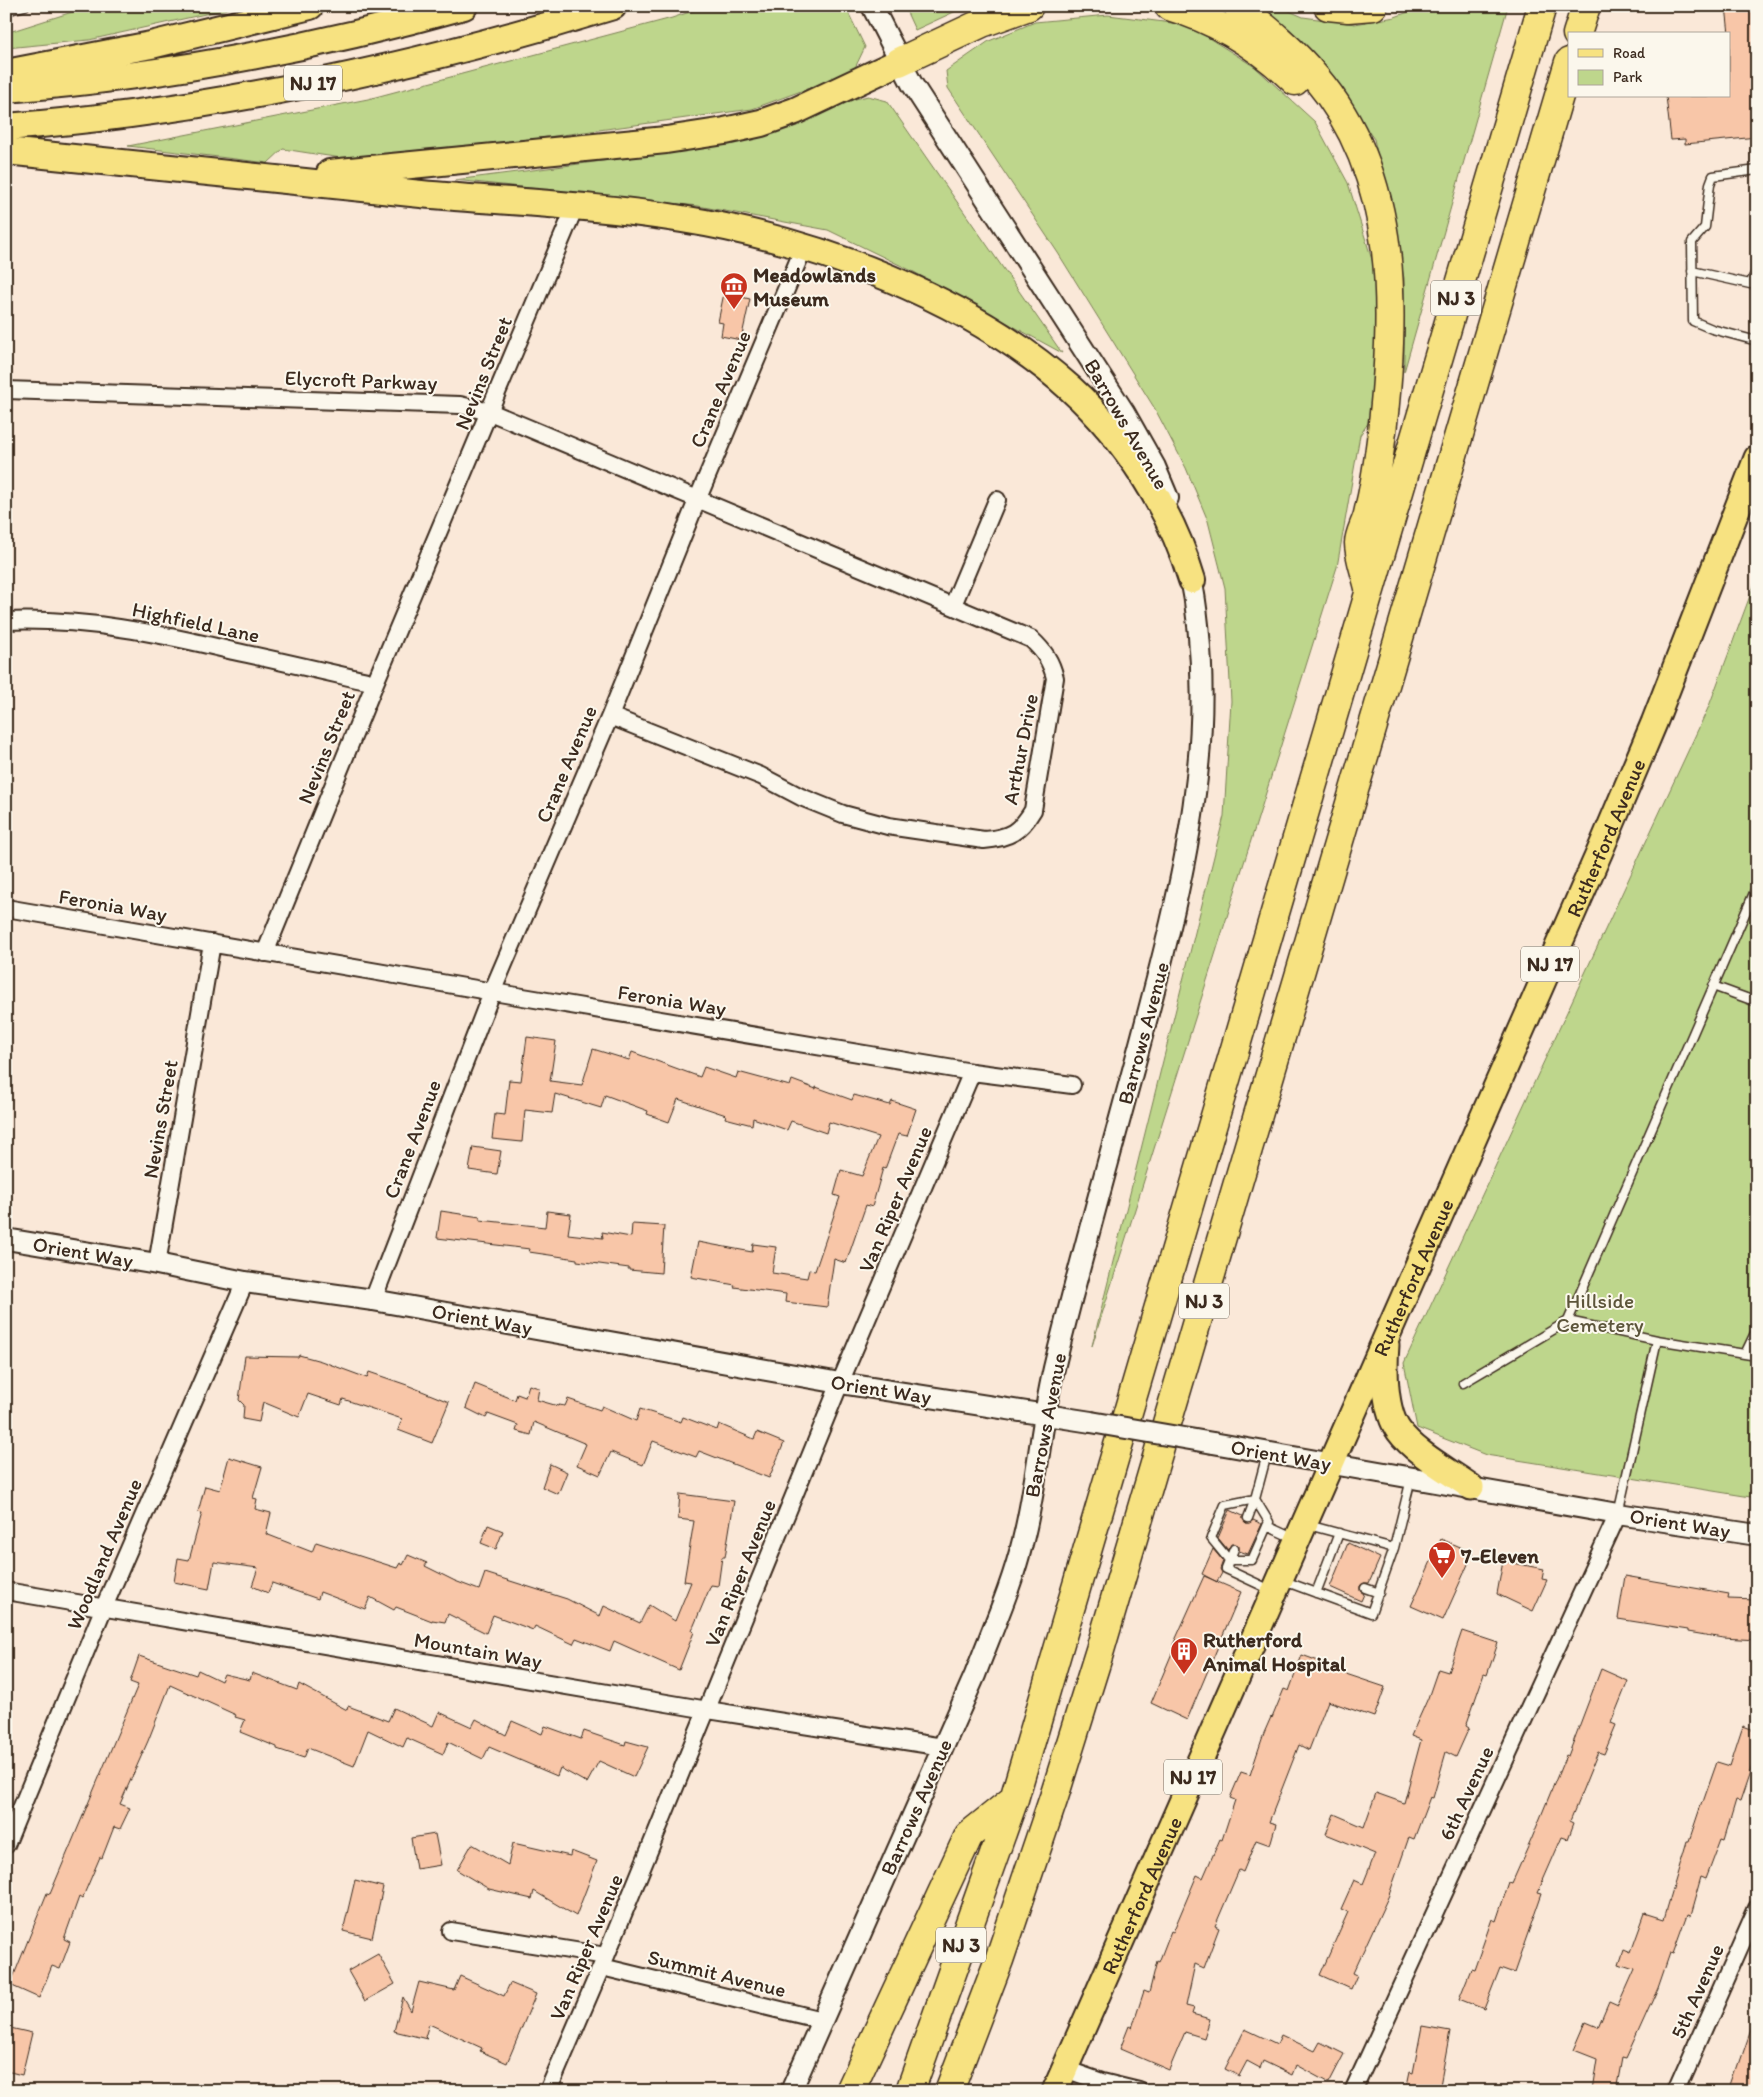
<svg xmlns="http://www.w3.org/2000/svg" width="1763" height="2097" font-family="Itim,sans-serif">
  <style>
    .green { fill: #bed68c; stroke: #7c8055 }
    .building { fill: #f8c6a8; stroke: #3b2a1e }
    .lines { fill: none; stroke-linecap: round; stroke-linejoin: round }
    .service-casing { stroke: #3b2a1e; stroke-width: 11 }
    .minor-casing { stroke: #3b2a1e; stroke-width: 20 }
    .tertiary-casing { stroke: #3b2a1e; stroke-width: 24 }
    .primary-casing { stroke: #3b2a1e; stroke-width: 29 }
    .trunk-casing { stroke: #3b2a1e; stroke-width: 30 }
    .motorway-casing { stroke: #3b2a1e; stroke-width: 31 }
    .service { stroke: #fbf7ec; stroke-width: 8 }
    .minor { stroke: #fbf7ec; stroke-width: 16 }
    .tertiary { stroke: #fbf7ec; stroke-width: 20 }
    .primary { stroke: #f7e281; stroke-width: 25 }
    .trunk { stroke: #f7e281; stroke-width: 26 }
    .motorway { stroke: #f7e281; stroke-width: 28 }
    .tertiary-bridge-casing { stroke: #3b2a1e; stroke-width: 24; stroke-linecap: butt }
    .tertiary-bridge { stroke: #fbf7ec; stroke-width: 20 }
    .labels { text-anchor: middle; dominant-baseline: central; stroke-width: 4; stroke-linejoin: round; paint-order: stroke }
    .shield { fill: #fbf7ec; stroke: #75685c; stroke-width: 1 }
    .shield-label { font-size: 20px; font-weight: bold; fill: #3b2a1e }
    .poi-label { font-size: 21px; font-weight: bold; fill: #3b2a1e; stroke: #fbf7ec; text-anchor: start }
    .street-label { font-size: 21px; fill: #3b2a1e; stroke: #fbf7ec }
    .park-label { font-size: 21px; fill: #5c553a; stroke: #fbf7ec }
  </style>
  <rect width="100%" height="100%" fill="#fae8d8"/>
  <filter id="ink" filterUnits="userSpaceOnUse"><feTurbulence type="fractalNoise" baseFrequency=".02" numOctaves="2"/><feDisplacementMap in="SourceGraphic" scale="10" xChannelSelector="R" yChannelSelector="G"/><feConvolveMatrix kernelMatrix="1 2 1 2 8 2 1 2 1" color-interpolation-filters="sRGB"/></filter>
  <g filter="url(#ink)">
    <path class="green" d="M91,6H241L89,40L6,48V33Z
      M707,6H845L865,47L853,72L752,109L533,139L341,158L283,149L268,163L128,146L368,99L672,18Z
      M904,6H967L915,30Z
      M1254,6H1278L1303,17L1355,24L1395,17L1424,6H1508L1404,372V278L1374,139L1312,56Z
      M1108,15L1188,25L1255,67L1315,122L1348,183L1377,276L1375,413L1360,435L1337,567L1092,1346L1224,816L1231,701L1225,588L1208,521L1186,468L1155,409L1058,253L948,88L946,71L989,41L1035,22Z
      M868,96L887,101L1062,353L912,271L828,230L698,206L455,180L711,147L775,133L851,100Z
      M1757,577V1498L1486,1455L1417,1428L1404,1363L1709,706Z"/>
    <path class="building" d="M1726,6H1757V137L1685,144V139L1671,140L1666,96H1729V34Z
      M724,293L750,299L741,340L721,336L723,323L718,322Z
      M527,1037L556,1041L550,1081L582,1085L593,1049L629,1060L632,1052L700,1077L704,1067L736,1078L738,1072L790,1086L792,1080L816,1089V1087L852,1100L854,1095L890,1105L892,1101L916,1109L907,1136L898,1134L885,1169L883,1168L872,1207L866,1205L846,1263L834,1259L827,1307L785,1302L786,1294L734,1287L735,1285L691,1277L698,1242L752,1252L753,1244L776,1247L772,1273L807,1278L809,1270L815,1271L840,1197L834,1195L841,1170L862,1176L878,1137L829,1122L826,1133L791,1121L787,1130L753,1118L752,1125L725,1118L726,1115L678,1099L669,1122L647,1114L648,1111L605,1095L601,1108L555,1094L552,1113L525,1110L522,1142L492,1139L495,1114L505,1115L509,1080L521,1081Z
      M473,1147L501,1151L497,1174L469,1170Z
      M441,1211L480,1217V1220L545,1227L547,1211L571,1214L568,1234L603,1238L602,1232L631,1237L632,1224L664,1226L661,1273L629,1270V1268L577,1261V1259L529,1252L530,1249L437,1238Z
      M299,1355L321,1361L367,1378L369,1372L407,1385L449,1402L432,1443L398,1430L402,1419L343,1399L341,1405L308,1394L299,1417L263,1402L259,1422L243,1419L244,1405L239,1400L245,1356L298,1357Z
      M475,1384L515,1400L517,1394L525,1397L529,1385L539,1388L537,1400L558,1406L559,1405L565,1406L568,1399L600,1410L602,1406L636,1421L640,1409L681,1422L683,1417L717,1430L719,1424L754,1439L757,1432L784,1443L769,1478L699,1451L696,1457L653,1441L643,1465L611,1452L600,1475L577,1465L586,1444L534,1422L531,1435L516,1431L518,1425L488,1414L486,1418L466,1408Z
      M229,1457L262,1467L253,1498L257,1499L255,1509L271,1513L266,1534L312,1552L316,1542L397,1568L400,1563L403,1565L408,1555L427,1563L425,1566L455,1581L479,1590L485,1573L567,1599L600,1616L604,1606L640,1623L649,1605L675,1621L691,1582L684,1581L694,1521L678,1519L680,1494L734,1501L725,1557H722L718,1586L711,1585L692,1630L694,1632L679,1670L614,1641L610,1651L576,1638L573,1644L535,1626L533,1630L493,1615L486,1633L448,1614L445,1622L432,1620V1621L396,1607L394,1610L370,1597L365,1609L320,1592L318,1599L272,1583L268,1593L252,1586L258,1568L214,1562L209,1589L174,1582L178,1558L189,1560L202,1513L198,1512L205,1486L220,1490Z
      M550,1464L567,1472L558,1494L542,1487Z
      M1230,1510L1243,1516V1519L1246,1523H1249L1253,1520L1262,1524L1248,1554L1239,1551V1546L1236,1544H1231L1228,1550L1218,1538Z
      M488,1525L503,1531L496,1549L481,1543Z
      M1441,1539L1473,1553L1443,1620L1411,1606Z
      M1348,1543L1380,1558L1369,1583H1364L1360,1586V1591L1364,1594L1361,1601L1330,1587Z
      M1213,1549L1223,1561L1220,1569L1222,1573L1217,1582L1202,1574Z
      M1503,1561L1544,1569L1542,1579L1547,1580L1533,1611L1497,1594Z
      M1204,1576L1241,1592L1187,1720L1151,1703L1175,1646L1173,1645Z
      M1625,1576L1729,1594L1728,1599L1757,1600V1640L1723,1638L1688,1632V1630L1618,1619Z
      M1462,1631L1498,1643L1487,1675L1484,1674L1466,1726L1469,1728L1456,1757L1446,1752L1433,1798L1430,1797L1414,1839L1409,1837L1389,1895L1353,1973L1357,1975L1351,1989L1320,1975L1348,1912L1341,1909L1354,1880L1363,1884L1375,1854L1326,1834L1334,1814L1364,1827L1376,1793L1404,1803L1421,1740L1411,1736L1428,1698L1438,1669L1448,1672Z
      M1302,1655L1332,1666L1331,1669L1385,1687L1374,1717L1328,1701L1309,1750L1299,1745L1269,1822L1276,1824L1270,1845L1256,1840L1243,1872L1239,1870L1215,1926L1219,1928L1204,1968L1195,1964L1186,2006L1194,2008L1192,2014L1210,2019L1204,2038L1185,2032L1169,2070L1120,2049L1129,2026L1132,2028L1144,1991L1149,1993L1157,1961L1159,1962L1171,1931L1173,1932L1197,1875L1203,1878L1220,1839L1222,1840L1235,1800L1230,1798L1241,1772L1250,1775L1264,1733L1271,1717L1272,1718L1284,1689L1289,1691Z
      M139,1656L196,1675L198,1670L221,1681L224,1674L250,1680L252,1673L297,1690L299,1684L347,1710L348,1706L388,1721L394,1708L433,1726L439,1712L472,1727L476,1719L506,1735L512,1721L542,1734L545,1726L581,1739L584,1731L625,1745L626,1741L648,1747L634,1777L599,1761L587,1783L560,1768L557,1776L489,1747L483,1759L448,1742L443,1754L407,1738L403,1747L368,1730L354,1766L308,1748L304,1758L277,1749V1747L240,1732L245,1720L235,1717L236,1715L170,1685L148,1741L120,1804L130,1808L120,1829L114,1827L102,1858L100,1857L82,1899L79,1897L64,1939L70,1942L60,1969L52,1966L39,1998L10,1985L47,1893L50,1894L138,1685L130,1682Z
      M1601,1669L1628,1681L1611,1723L1616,1725L1604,1754L1598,1752L1570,1821L1574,1823L1568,1839L1562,1837L1538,1892L1542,1893L1514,1973L1500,1968L1484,2009L1459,1999L1471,1969L1474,1970L1492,1919L1496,1921L1509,1882L1512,1883L1532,1838L1566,1755L1568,1756Z
      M1743,1726L1757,1731V1764L1753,1763L1740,1801L1736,1800L1724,1840L1721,1839L1706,1879L1701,1877L1690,1916L1687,1915L1673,1954L1670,1953L1658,1988L1626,2059L1622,2058L1616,2091H1592L1597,2059L1574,2050L1586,2022L1598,2027L1609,2001L1618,2005L1634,1969L1619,1964L1624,1949L1631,1952L1645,1913L1664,1919L1687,1841H1689L1702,1802H1703L1717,1762L1730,1766Z
      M435,1834L441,1865L416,1869L411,1838Z
      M513,1843L570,1856L571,1851L597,1861L576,1916L534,1891L532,1899L489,1889L457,1870L472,1844L508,1865Z
      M355,1880L383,1887L372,1938L343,1931Z
      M378,1954L395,1984L365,2001L348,1971Z
      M460,1976L504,1996L510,1983L536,1994L507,2063L480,2051L482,2048L429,2024L425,2037L427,2039L394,2031L403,1997L411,2011L419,1982L454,1990Z
      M1754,2021H1757V2091H1730Z
      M1422,2026L1450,2031L1439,2091H1406L1410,2072L1413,2073Z
      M6,2027L32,2033L22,2075L6,2071Z
      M1245,2029L1277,2044L1281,2035L1315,2051L1320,2042L1344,2054L1329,2083L1296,2065L1292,2075L1263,2061L1260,2068L1247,2061L1239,2076L1225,2069Z"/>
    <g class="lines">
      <g class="service-casing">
        <path id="service" d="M6,11L25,6
          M1757,170L1713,176L1710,184L1705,227L1692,242L1693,321L1712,329L1757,341
          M1692,271L1750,284L1757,270
          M1713,986L1757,1002
          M1657,1340L1568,1321L1757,886
          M1745,1354L1757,1329
          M1463,1383L1568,1321
          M1255,1499L1269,1522L1267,1526L1252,1560H1229L1211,1538L1225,1505Z
          M1618,1514L1657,1340L1757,1356
          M1248,1518L1255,1499L1267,1454
          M1308,1525L1394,1548
          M1267,1526L1295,1539
          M1234,1549L1226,1569L1271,1590
          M1284,1581L1371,1613L1394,1548L1411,1479
          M1365,1588L1379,1593
          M1316,1593L1339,1533"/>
      </g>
      <g class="minor-casing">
        <path id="minor" d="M6,390L460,405L490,412L1031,639C1044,651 1051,661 1055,678L1033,810C1020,832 1009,838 984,840L888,826L843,814L801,797L761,776L610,716
          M953,605L997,500
          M6,621C83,618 159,633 233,651C280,661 327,672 375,683
          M6,908L511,995L972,1072L1072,1085
          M265,953L375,683L575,207
          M157,1264L212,943
          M373,1300L492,992L610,716L698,498L804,247
          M6,1591L708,1710L943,1747
          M6,1845L104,1607L245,1282
          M451,1931L606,1956
          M602,1967L822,2020
          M1065,2069L1102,2082L1139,2091
          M548,2091L606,1956L840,1383L972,1072
          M1353,2091L1618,1514
          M1676,2091L1757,1908"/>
      </g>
      <g class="tertiary-casing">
        <path id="tertiary" d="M872,6L912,84L1124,412L1155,467L1168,498
          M6,1239L157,1264L245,1282L373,1300L840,1383L1091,1422
          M1213,1443L1618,1514L1757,1535
          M791,2091L975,1675C992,1630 1012,1586 1023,1540C1038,1481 1041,1419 1056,1360C1082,1253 1113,1146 1141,1040C1183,882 1223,730 1189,567"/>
      </g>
      <g class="primary-casing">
        <g id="primary">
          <path d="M1386,1345C1384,1369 1384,1411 1399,1431C1415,1453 1449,1471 1471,1487"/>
          <path id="s1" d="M1055,2091L1600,851L1654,723L1757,458"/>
        </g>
      </g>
      <g class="trunk-casing">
        <path id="trunk" d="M6,73L151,45L310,6
          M6,89C161,77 314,48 464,6
          M6,127C212,111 416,67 613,6
          M6,151C144,165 283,180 421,194C508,202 596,205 682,219C815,240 970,298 1071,389C1126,439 1171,509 1192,580
          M330,173L666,140L725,131L761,123L795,111L899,62"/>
      </g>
      <g class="motorway-casing">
        <path id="motorway" d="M1169,6C1217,20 1259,46 1295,81
          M1238,6C1266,28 1294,51 1316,78C1401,178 1396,318 1381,440C1378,465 1374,490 1368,514C1366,523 1359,534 1359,543C1359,557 1366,574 1369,588
          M1328,6L1348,8L1373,6
          M1577,34L1586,6
          M899,62L982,23L1029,6
          M850,2091L969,1835L1014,1799
          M910,2091L1014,1799L1542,6
          M949,2091L999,1960L1054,1797L1100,1650L1569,62"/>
      </g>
      <use href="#service" class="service"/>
      <use href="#minor" class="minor"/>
      <use href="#tertiary" class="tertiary"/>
      <use href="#primary" class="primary"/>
      <use href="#trunk" class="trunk"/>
      <use href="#motorway" class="motorway"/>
      <g class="tertiary-bridge-casing">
        <path id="tertiary-bridge" d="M1091,1422L1213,1443"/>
      </g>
      <use href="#tertiary-bridge" class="tertiary-bridge"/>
    </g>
  </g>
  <defs>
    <g id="museum-pin" transform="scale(1.4375)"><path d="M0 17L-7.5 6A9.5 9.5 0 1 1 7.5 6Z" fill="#c8321e" stroke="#fbf7ec"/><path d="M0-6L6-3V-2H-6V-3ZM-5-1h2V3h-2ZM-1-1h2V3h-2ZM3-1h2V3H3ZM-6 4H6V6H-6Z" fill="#fff"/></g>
    <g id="supermarket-pin" transform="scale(1.4375)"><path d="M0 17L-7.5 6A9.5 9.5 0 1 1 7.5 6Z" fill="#c8321e" stroke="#fbf7ec"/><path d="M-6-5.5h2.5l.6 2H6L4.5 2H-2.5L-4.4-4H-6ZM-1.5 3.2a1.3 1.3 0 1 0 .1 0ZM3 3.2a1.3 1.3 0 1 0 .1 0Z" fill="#fff"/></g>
    <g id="building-pin" transform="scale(1.4375)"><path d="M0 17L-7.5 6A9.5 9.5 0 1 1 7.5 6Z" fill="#c8321e" stroke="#fbf7ec"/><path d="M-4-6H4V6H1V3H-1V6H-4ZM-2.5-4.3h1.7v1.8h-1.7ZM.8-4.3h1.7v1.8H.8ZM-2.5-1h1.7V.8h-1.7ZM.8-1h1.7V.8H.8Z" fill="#fff"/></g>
  </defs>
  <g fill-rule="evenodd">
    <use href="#museum-pin" x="734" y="286"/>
    <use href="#supermarket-pin" x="1442" y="1555"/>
    <use href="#building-pin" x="1184" y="1651"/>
  </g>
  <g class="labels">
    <g class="shield">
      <rect x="284" y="65.5" width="58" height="35" rx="4"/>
      <rect x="1431" y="280.5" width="50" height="35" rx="4"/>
      <rect x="1521" y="946.5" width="58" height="35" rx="4"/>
      <rect x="1179" y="1283.5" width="50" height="35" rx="4"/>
      <rect x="1164" y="1759.5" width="58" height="35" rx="4"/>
      <rect x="936" y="1927.5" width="50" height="35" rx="4"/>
    </g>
    <g class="shield-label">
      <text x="313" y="83">NJ 17</text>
      <text x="1456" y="298">NJ 3</text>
      <text x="1550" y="964">NJ 17</text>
      <text x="1204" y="1301">NJ 3</text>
      <text x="1193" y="1777">NJ 17</text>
      <text x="961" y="1945">NJ 3</text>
    </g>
    <g class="poi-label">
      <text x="753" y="274">Meadowlands<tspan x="753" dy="24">Museum</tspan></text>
      <text x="1461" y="1555">7-Eleven</text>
      <text x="1203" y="1639">Rutherford<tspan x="1203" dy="24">Animal Hospital</tspan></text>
    </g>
    <g class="street-label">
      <text transform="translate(483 373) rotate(-68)">Nevins Street</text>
      <text transform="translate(361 380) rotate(2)">Elycroft Parkway</text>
      <text transform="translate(720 389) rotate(-67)">Crane Avenue</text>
      <text transform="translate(1127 424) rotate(60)">Barrows Avenue</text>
      <text transform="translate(196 622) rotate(12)">Highfield Lane</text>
      <text transform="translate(326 747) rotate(-68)">Nevins Street</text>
      <text transform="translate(1020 749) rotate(-79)">Arthur Drive</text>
      <text transform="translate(566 764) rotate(-67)">Crane Avenue</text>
      <text stroke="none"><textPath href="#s1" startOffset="1369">Rutherford Avenue</textPath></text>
      <text transform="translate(113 905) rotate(10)">Feronia Way</text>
      <text transform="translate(672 1000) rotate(9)">Feronia Way</text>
      <text transform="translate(1143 1033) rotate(-75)">Barrows Avenue</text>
      <text transform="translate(160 1119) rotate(-80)">Nevins Street</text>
      <text transform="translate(412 1139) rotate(-69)">Crane Avenue</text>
      <text transform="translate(895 1199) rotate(-67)">Van Riper Avenue</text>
      <text transform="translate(83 1252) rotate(10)">Orient Way</text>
      <text stroke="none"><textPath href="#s1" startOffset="889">Rutherford Avenue</textPath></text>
      <text transform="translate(482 1319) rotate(10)">Orient Way</text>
      <text transform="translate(881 1389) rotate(9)">Orient Way</text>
      <text transform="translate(1045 1425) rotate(-79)">Barrows Avenue</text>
      <text transform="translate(1281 1455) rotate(10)">Orient Way</text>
      <text transform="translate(1680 1523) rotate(9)">Orient Way</text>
      <text transform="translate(104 1554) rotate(-67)">Woodland Avenue</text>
      <text transform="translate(740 1573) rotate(-68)">Van Riper Avenue</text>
      <text transform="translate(478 1650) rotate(10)">Mountain Way</text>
      <text transform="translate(1466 1793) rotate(-65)">6th Avenue</text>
      <text transform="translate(916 1807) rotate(-66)">Barrows Avenue</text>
      <text stroke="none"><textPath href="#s1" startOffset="214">Rutherford Avenue</textPath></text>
      <text transform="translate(586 1947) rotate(-67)">Van Riper Avenue</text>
      <text transform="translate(717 1973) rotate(14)">Summit Avenue</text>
      <text transform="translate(1697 1991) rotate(-66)">5th Avenue</text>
    </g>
    <g class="park-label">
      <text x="1600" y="1300">Hillside<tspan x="1600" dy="24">Cemetery</tspan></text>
    </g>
  </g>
  <rect width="1763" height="2097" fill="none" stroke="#fbf7ec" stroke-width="25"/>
  <rect x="12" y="12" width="1738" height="2072" fill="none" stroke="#3b2a1e" stroke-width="2" filter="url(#ink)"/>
  <rect x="1568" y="32" width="162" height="65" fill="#fbf7ec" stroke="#aea59a"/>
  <rect x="1578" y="49" width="25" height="8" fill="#f7e281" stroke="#aea59a"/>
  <text x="1613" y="58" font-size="15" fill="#3b2a1e">Road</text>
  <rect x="1578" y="70" width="25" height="15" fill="#bed68c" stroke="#aea59a"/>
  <text x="1613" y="82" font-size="15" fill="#3b2a1e">Park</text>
</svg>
